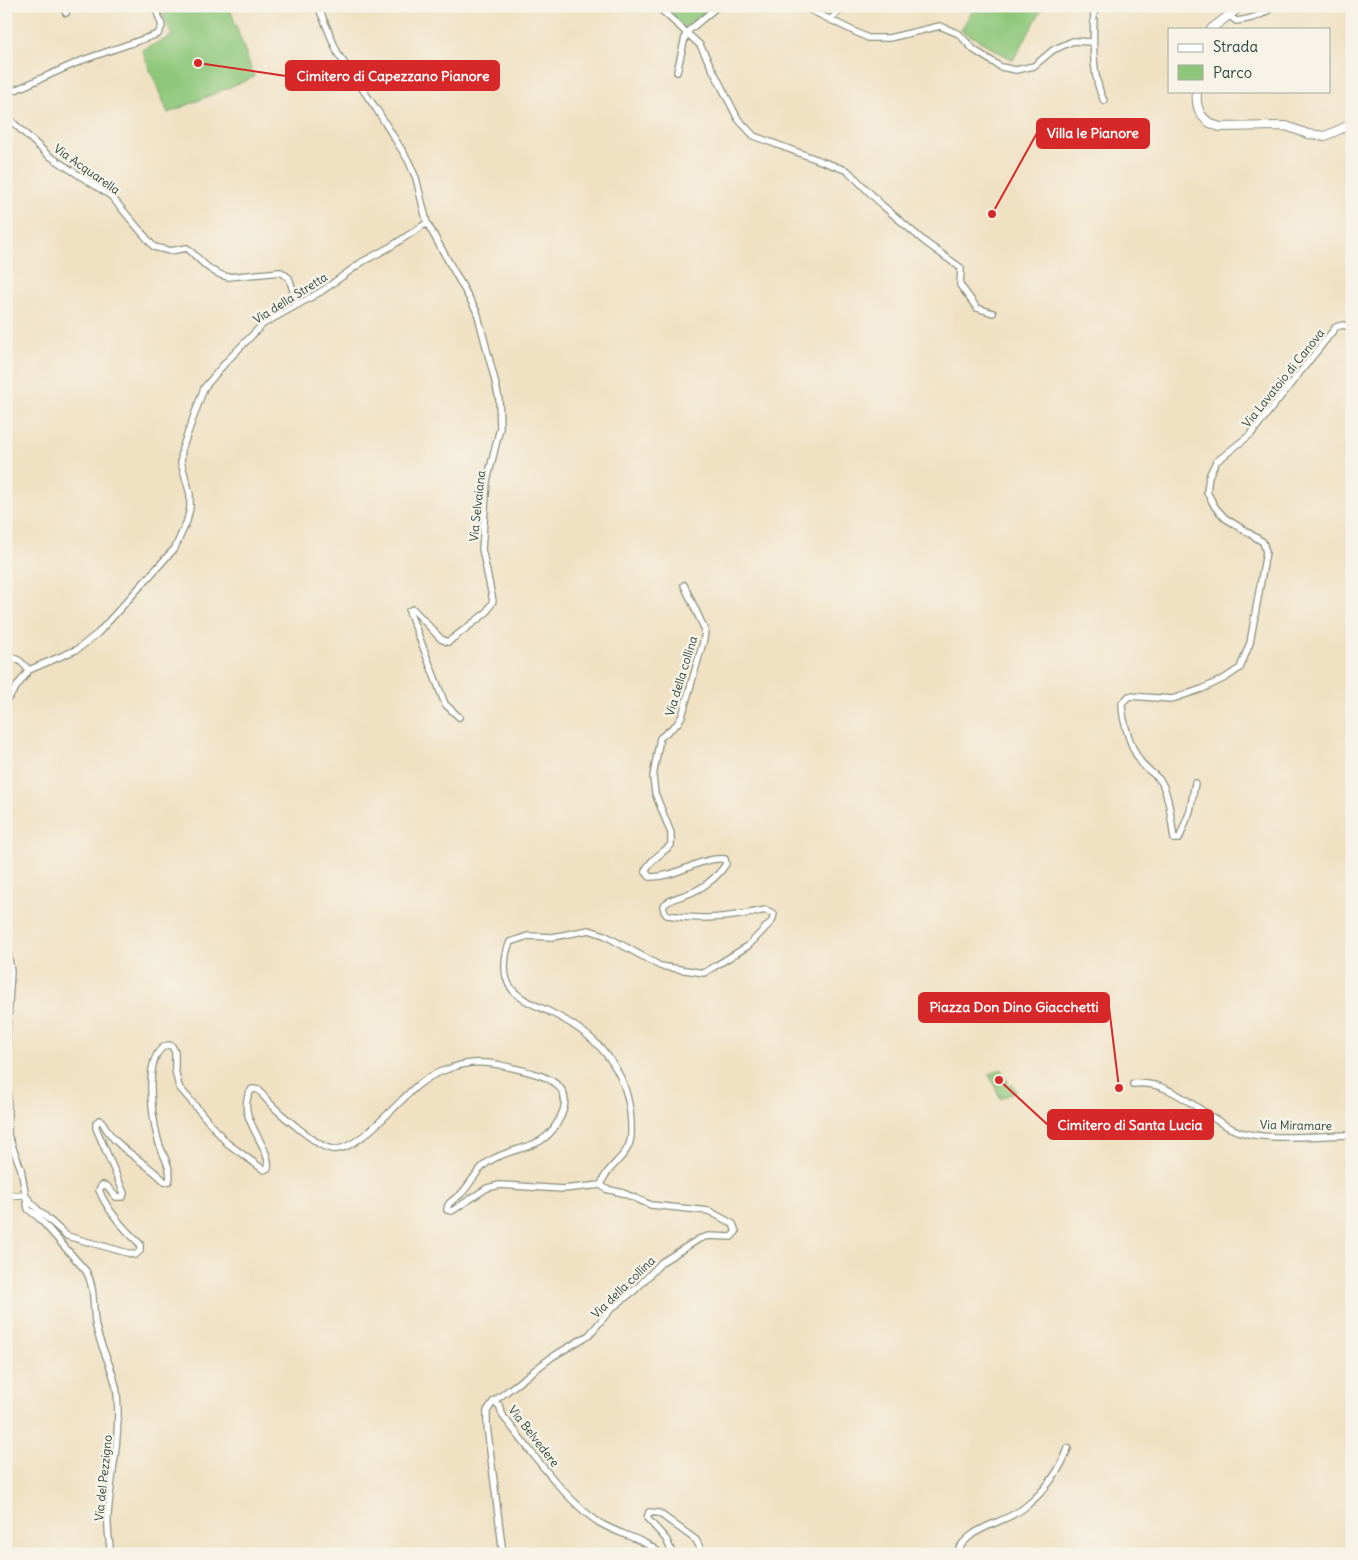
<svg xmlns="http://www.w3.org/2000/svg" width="1358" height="1560" font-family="Delius,sans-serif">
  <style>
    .green { fill: #8ec77a; stroke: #568257 }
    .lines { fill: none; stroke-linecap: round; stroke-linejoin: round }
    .minor-casing { stroke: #888f7c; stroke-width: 8 }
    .tertiary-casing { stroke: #888f7c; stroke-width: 10 }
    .minor { stroke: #fff; stroke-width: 5.5 }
    .tertiary { stroke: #fff; stroke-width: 8 }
    .labels { text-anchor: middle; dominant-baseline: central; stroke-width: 5; stroke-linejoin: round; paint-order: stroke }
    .street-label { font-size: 12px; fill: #1f3d34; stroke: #f7f3e8 }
    .leader { fill: none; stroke: #d62828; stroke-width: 2 }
    .callout-dot { fill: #d62828; stroke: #f7f3e8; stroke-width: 2 }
    .callout { fill: #d62828; stroke: #d62828; stroke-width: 2 }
    .callout-label { font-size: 14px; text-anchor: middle; font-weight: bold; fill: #fff }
  </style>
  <rect width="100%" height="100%" fill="#f7f3e8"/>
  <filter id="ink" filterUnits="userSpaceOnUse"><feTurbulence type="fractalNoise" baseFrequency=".02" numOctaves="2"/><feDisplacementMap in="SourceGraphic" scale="10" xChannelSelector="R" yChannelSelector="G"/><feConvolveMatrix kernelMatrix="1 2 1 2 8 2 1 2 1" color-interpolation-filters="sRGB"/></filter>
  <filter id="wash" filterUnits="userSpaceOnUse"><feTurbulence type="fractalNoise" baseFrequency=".0096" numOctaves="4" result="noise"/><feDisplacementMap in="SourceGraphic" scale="20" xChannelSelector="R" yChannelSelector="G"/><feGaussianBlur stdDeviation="1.12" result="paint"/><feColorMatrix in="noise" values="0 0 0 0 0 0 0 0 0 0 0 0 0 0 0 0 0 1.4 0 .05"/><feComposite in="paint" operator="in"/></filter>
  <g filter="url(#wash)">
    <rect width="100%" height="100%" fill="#f0e1c3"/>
    <path class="green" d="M160,6H229L254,77L168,113L142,50L172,36Z
      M662,6H713L686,26H682Z
      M975,6H1044L1013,60L961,30Z
      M1001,1069L1010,1086L1013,1085L1016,1091L1001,1099L989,1075Z"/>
  </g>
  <g filter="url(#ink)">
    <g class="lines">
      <g class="minor-casing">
        <path id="minor" d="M63,6L66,13
          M318,6L338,54L377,110L408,160L416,178L427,223L477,312L494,377L499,399L500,428L487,481L482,549L493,601L486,613L448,642L441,639L413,609L409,611L445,704L459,717
          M657,6L700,45L738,119L754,136L848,171L882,205L925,242L961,268L960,285L977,308L993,313
          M802,6L868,38H889L940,26L959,34L974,50L1001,67L1016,70L1034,66L1053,50L1073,41L1093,42
          M1094,6C1094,37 1090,73 1104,101
          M1230,16L1236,21C1251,19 1262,16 1274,6
          M831,19L843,6
          M686,33L718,6
          M677,72L686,33
          M6,94L83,60L158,34L162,26L155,6
          M6,116L48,155L111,196L154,247L170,251L187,248C201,260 209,273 228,277L281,272L289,278L297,303
          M6,654L20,661L29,670
          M29,670L78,649L98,633L175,548L187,521L190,508V494L181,462L182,449L204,388L226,362L263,324L322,291L362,262L390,247L427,223
          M6,701L29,670
          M1195,783L1190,811L1179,839H1174C1171,820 1170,800 1162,783C1158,776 1150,772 1145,767C1132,754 1122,721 1122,703L1129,696L1172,699L1202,689L1225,678L1240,668L1250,643L1266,552L1263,542L1225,518L1215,507L1207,492L1209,476L1216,462L1251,434L1336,327L1343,325L1352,328
          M6,943L11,971L7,1033L8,1135L21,1169L28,1209L39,1218L86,1271C96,1289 92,1308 96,1327C101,1350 114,1368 117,1393C121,1437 111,1473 108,1515C107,1528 109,1541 111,1554
          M1133,1084C1174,1078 1204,1120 1240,1132C1268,1141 1321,1135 1352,1135
          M601,1185C606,1165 631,1157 631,1134C633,1077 604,1039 554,1014C541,1007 521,1001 512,989C502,978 504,955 510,942L528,936L553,937L589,930L604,935L660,966L704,973L748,946L772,921L774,914L766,910C733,917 701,921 667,915L664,911L663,906C670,899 676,898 685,895C701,890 717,878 726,864L725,859C699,857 676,878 650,877L645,871C650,860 661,854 671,845V833L655,793L653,777L660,738L677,724L682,716L704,639L705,630L684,585
          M25,1195L37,1209L67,1236L135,1255L140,1251V1244C124,1229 107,1210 99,1190L102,1185L107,1186L116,1197H123L124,1193L96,1128V1123L99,1120L103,1123C116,1150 146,1161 165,1182L169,1181C173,1169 161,1153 158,1140C153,1120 141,1053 168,1045L172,1046L175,1052V1070L179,1087L227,1143L264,1170L268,1168C272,1146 232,1114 252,1089L259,1090C271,1107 287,1119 303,1132C312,1138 320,1147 332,1149C357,1153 399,1100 418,1085C427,1078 438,1072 448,1069C466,1062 481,1061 500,1065C523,1071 575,1076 563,1111C558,1124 552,1134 540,1141C524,1150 504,1151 488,1162C476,1170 471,1184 461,1194C455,1199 447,1202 447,1210L452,1211L487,1188L500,1185L563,1189L601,1185
          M6,1196L25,1195
          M493,1402L499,1405L503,1416C528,1447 567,1503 600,1523C620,1535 643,1538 661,1554
          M503,1554L487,1426V1411L493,1402L552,1357L589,1335L612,1308L635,1290L662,1262L699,1239L708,1236L731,1237L736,1232L733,1224L709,1211L651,1205L623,1193L606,1189L601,1185
          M670,1554L671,1550L666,1539L647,1518L649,1512L659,1513L696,1540L703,1554
          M956,1554C969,1525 1003,1525 1025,1507C1044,1492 1061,1470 1068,1448"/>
      </g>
      <g class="tertiary-casing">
        <path id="tertiary" d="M1211,29L1241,6
          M1197,91C1195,110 1202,122 1220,127L1286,126L1308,134L1325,136L1352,124"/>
      </g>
      <use href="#minor" class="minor"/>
      <use href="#tertiary" class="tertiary"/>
    </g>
  </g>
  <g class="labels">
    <g class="street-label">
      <text transform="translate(87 169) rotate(35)">Via Acquarella</text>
      <text transform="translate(290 298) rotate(-32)">Via della Stretta</text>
      <text transform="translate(1283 378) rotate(-51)">Via Lavatoio di Canova</text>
      <text transform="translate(477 506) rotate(-84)">Via Selvaiana</text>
      <text transform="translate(681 676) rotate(-73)">Via della collina</text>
      <text transform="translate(1296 1125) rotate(1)">Via Miramare</text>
      <text transform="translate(623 1287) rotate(-44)">Via della collina</text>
      <text transform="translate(534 1436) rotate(52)">Via Belvedere</text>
      <text transform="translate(103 1478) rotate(-84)">Via del Pezzigno</text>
    </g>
  </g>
  <path class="leader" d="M198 63L286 76M992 214L1037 133M1119 1088L1109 1007M999 1080L1048 1125"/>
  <g class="callout-dot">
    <circle cx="198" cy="63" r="5"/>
    <circle cx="992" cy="214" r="5"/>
    <circle cx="1119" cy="1088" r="5"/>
    <circle cx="999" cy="1080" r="5"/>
  </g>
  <g class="callout">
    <rect x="286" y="61" width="213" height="29" rx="5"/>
    <rect x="1037" y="119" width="112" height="29" rx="5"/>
    <rect x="919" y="993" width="190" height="29" rx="5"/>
    <rect x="1048" y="1110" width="165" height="29" rx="5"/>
  </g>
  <g class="callout-label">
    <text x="393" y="81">Cimitero di Capezzano Pianore</text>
    <text x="1093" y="138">Villa le Pianore</text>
    <text x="1014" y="1012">Piazza Don Dino Giacchetti</text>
    <text x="1130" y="1130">Cimitero di Santa Lucia</text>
  </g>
  <rect width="1358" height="1560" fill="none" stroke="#f7f3e8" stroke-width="25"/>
  <rect x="1168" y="28" width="162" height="65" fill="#f7f3e8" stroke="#a1aaa0"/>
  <rect x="1178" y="44" width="25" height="8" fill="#ffffff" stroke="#a1aaa0"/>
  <text x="1213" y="52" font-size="15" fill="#1f3d34">Strada</text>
  <rect x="1178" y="65" width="25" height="15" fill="#8ec77a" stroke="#a1aaa0"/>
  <text x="1213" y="78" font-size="15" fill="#1f3d34">Parco</text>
</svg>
